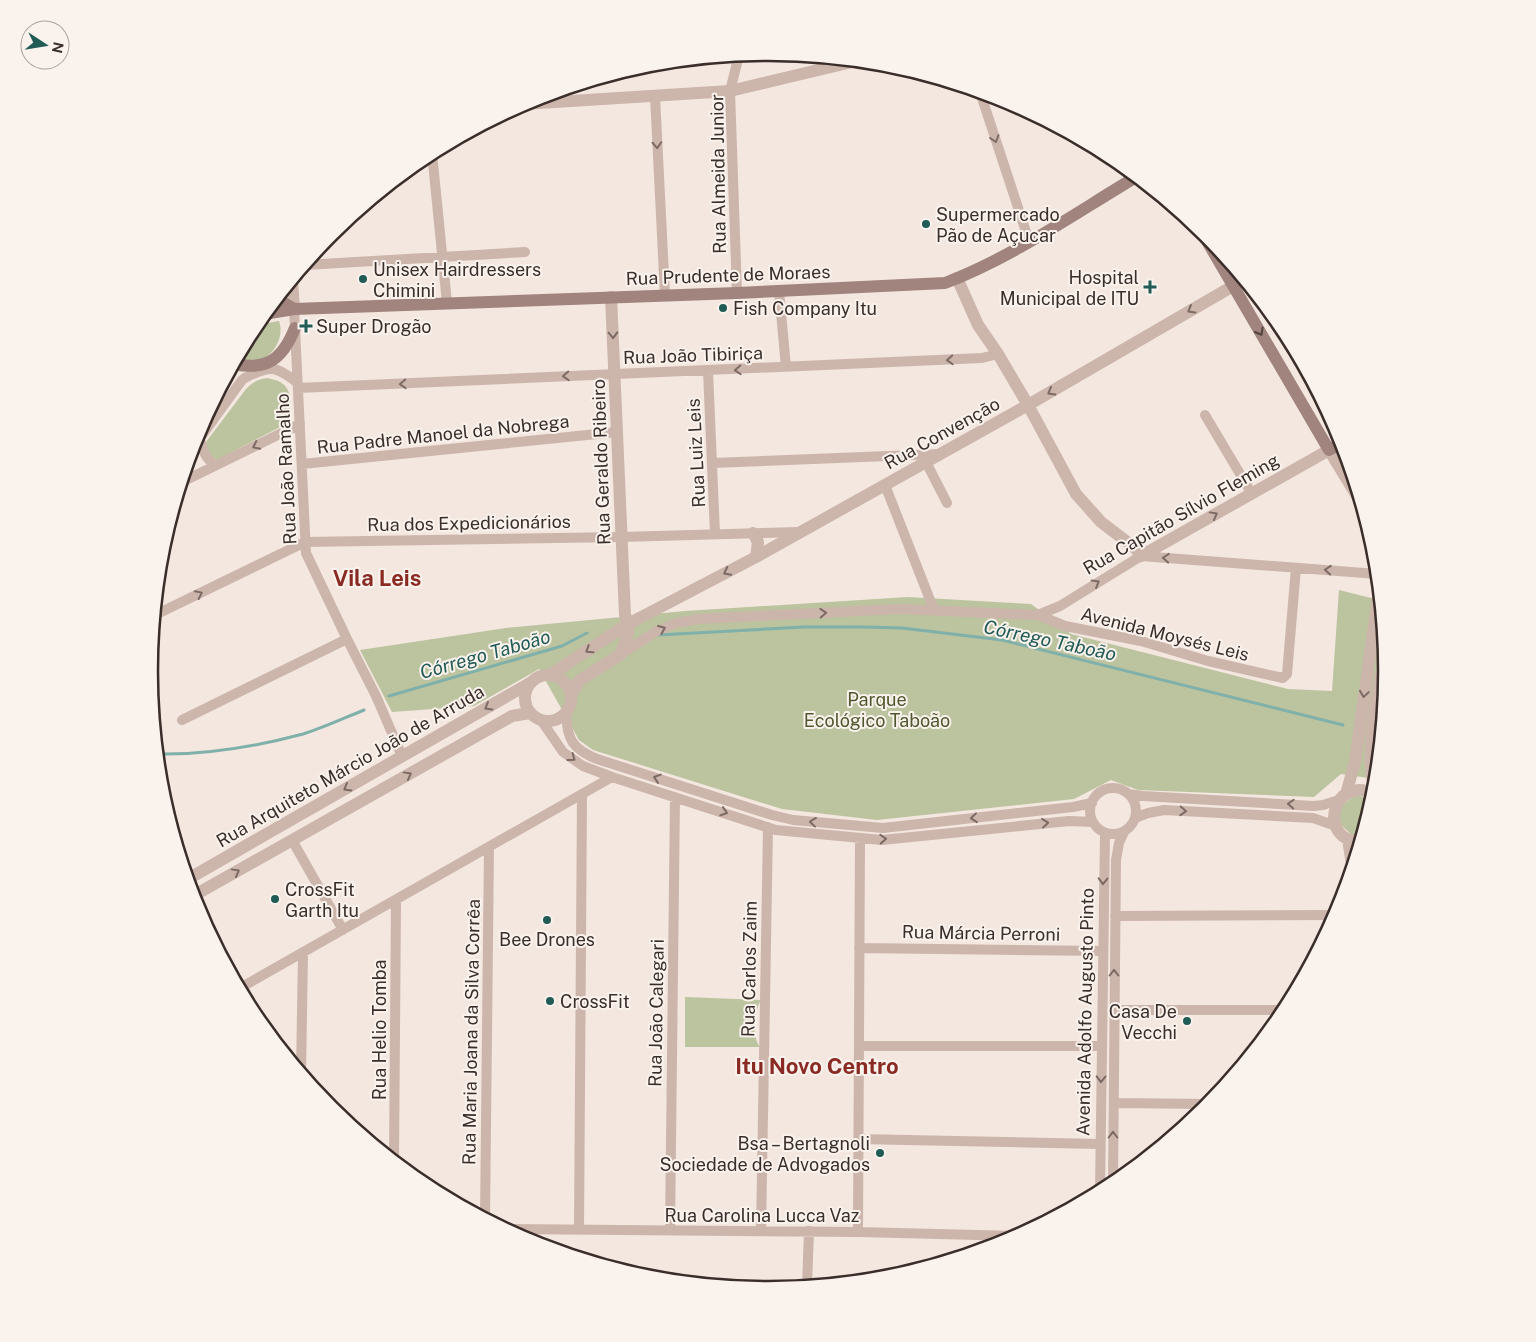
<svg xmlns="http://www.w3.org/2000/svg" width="1536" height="1342" font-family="'Public Sans',sans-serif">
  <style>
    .green { fill: #bcc39f }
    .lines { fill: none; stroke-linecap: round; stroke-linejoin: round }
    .stream { stroke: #7fb0aa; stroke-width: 3 }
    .minor { stroke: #ccb5ab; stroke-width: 10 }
    .tertiary { stroke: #ccb5ab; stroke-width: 12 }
    .secondary { stroke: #a0847d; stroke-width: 12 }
    .oneway { stroke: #7c6a64 }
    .oneway2 { stroke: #54433f }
    .poi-dot { fill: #205b56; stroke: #faf2ed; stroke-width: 2 }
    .labels { text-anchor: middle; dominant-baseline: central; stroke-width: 4; stroke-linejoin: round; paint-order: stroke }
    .street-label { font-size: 18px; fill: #3a2d2a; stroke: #faf2ed }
    .poi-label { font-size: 18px; fill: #3a2d2a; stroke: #faf2ed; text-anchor: start }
    .park-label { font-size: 18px; fill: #4f582e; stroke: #faf2ed }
    .water-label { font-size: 19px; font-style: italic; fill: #205b56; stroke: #faf2ed }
    .district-label { font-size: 22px; font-weight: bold; fill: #892b23; stroke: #faf2ed }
    .rim { fill: none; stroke: #3a2d2a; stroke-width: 2.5 }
  </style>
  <rect width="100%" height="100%" fill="#f3e7e0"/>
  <path class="green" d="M279,321C285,337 273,358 256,361C250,363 242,361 236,360L256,325Z
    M268,378C273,380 279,380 283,384C295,393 291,419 280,427L217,460C211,457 206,449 206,442L246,389C253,382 258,379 268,378Z
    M1339,590L1379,600L1386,671L1376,779L1341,774L1314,797L1138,790L1111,780L1074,799L877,820L782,809L593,750L579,740L539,669L474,706L392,712L360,650L506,628L685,611L908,597L1031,604L1071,634L1288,689L1332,691Z
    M1355,795L1372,799L1361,837L1353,836L1340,824V807Z
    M685,997L761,1000C754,1012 751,1036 760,1047H685Z"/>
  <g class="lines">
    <path class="stream" d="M658,635L804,627H863L902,628L1002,640L1343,725
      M389,696L562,646L587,633
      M158,754C204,755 258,746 303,734C323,728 344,718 364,710"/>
    <path class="minor" d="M854,62L879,63
      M980,92L1029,241
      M655,96L665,295
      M561,101L566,89
      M432,153L447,303
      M305,265L525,252
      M1233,286L1243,280
      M779,291L786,367
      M737,293L730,91L739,55
      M294,309L306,553L347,639L376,696L402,756
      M708,371L715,534
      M298,388L982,358L998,354
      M217,414L218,395
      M1205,415L1252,494
      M200,438C202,451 206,458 215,466
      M192,449L242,380C249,375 265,368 273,369C282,370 291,378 298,383
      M926,462L947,503
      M712,463L939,454
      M302,464L617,432
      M182,482L300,424
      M885,485L934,610
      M155,615L305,542L621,537L799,532
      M1038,615L1065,626L1141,641L1208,661L1283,678L1287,674L1296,568
      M621,654L657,631L676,623L698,619L900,609L1038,615L1060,606L1141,556L1377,574
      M566,713C567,739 572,749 597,759L772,815L793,820L883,828L1073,807L1092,803
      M182,720L347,639
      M541,720L563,752L583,766L612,777L776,830L882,840L1069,821L1093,822
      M1090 811a23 23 0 1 1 46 0a23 23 0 1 1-46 0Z
      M1128,794L1143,796L1314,806L1323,805L1339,800
      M1135,818L1148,813L1164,810L1313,818L1336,826
      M292,840L343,930
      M1115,916L1336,915
      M859,948L1103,951
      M240,988L612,777
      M1114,1010H1285
      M859,1046H1101
      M301,1073L303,952
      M1114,1103L1209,1104
      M858,1139L1100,1144
      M394,1161L396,900
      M1113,1184L1116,860L1119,843L1124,832
      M1100,1192L1105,833
      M485,1218L489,847
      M507,1229L858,1232L1017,1236
      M579,1230L582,795
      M670,1230L675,797
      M761,1231L768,827
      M858,1232L860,839
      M807,1286L809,1231"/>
    <path class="tertiary" d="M523,104L730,91L856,61
      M957,278L978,325L998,354L1028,405L1076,494L1101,522L1135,548L1141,556L1329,450L1359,499
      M292,281L294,309
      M753,533L758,542L756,557
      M525 698a23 23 0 1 1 46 0a23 23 0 1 1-46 0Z
      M550,675L628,624L756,557L1028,405L1233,286
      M571,695L579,681L621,654L628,633V624L625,615L611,297
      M1375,789C1363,754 1379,689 1385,652
      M1346,794L1355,762L1379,590
      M1348,839L1352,865
      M1359,842C1316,838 1334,774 1374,794
      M188,879L530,683
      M193,896L512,716L530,713"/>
    <path class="secondary" d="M1200,229L1329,450L1342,443
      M277,299L294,309
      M264,314L294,309L737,293L945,283C1013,257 1074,214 1136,177
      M234,364C268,371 283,358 295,328"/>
  </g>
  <defs><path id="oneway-chevron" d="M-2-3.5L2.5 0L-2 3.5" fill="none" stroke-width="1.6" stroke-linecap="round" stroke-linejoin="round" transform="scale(1.25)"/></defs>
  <g class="oneway">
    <use href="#oneway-chevron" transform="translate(995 139) rotate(72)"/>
    <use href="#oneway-chevron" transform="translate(657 145) rotate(87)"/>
    <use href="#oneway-chevron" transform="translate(1191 310) rotate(150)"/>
    <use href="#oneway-chevron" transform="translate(613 335) rotate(88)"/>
    <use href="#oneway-chevron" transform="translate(950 360) rotate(177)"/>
    <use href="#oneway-chevron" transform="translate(738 370) rotate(177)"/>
    <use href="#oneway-chevron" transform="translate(566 376) rotate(177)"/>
    <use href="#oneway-chevron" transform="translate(403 384) rotate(177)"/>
    <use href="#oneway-chevron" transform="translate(1051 392) rotate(150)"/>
    <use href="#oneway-chevron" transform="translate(256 446) rotate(154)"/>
    <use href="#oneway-chevron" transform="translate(1214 515) rotate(-29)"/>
    <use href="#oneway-chevron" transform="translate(1166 558) rotate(-175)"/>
    <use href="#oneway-chevron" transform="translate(1328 570) rotate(-176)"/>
    <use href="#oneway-chevron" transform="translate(727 572) rotate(153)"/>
    <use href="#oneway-chevron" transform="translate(1096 583) rotate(-31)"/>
    <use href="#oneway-chevron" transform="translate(199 594) rotate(-26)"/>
    <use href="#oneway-chevron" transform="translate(823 613) rotate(-3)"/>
    <use href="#oneway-chevron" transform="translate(662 629) rotate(-23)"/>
    <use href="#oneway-chevron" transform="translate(589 650) rotate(147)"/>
    <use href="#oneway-chevron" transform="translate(1364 694) rotate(98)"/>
    <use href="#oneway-chevron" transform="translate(488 707) rotate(150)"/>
    <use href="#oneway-chevron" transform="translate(572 758) rotate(36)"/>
    <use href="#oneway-chevron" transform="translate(408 775) rotate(-29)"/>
    <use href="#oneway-chevron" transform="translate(657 778) rotate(-162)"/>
    <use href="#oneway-chevron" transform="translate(347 788) rotate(150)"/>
    <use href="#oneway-chevron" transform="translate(1291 804) rotate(-177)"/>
    <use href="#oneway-chevron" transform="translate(1183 811) rotate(3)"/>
    <use href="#oneway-chevron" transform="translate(724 812) rotate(18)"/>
    <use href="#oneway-chevron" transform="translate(974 818) rotate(174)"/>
    <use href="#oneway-chevron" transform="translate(813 822) rotate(-174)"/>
    <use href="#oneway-chevron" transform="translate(1045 823) rotate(-6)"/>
    <use href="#oneway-chevron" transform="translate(883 839) rotate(-3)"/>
    <use href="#oneway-chevron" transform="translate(236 872) rotate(-29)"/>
    <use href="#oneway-chevron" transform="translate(1103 881) rotate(91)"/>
    <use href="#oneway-chevron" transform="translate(1114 973) rotate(-90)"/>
    <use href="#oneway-chevron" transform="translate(1101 1079) rotate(91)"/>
    <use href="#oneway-chevron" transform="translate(1113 1135) rotate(-90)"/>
  </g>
  <use class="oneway2" href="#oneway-chevron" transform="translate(1260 332) rotate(60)"/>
  <g class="poi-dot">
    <circle cx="926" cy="224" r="5"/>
    <circle cx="363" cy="279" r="5"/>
    <path d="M1147.5 279.5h5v5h5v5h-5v5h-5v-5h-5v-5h5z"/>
    <circle cx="723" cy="308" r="5"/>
    <path d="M303.5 318.5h5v5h5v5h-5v5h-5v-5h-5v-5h5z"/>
    <circle cx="275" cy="899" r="5"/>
    <circle cx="547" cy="920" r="5"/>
    <circle cx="550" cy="1001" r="5"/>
    <circle cx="1187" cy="1021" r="5"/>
    <circle cx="880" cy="1153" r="5"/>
  </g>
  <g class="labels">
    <g class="street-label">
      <text transform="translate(718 174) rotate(-91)">Rua Almeida Junior</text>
      <text transform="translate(728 275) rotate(-2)">Rua Prudente de Moraes</text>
      <text transform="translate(693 355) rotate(-2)">Rua João Tibiriça</text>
      <text transform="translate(942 433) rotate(-29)">Rua Convenção</text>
      <text transform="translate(443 434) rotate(-6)">Rua Padre Manoel da Nobrega</text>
      <text transform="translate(696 453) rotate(-93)">Rua Luiz Leis</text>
      <text transform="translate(601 462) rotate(-92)">Rua Geraldo Ribeiro</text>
      <text transform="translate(286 469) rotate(-93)">Rua João Ramalho</text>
      <text transform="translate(1181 514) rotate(-30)">Rua Capitão Sílvio Fleming</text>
      <text transform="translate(469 523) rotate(-1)">Rua dos Expedicionários</text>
      <text transform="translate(1165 634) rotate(14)">Avenida Moysés Leis</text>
      <text transform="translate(350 766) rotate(-30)">Rua Arquiteto Márcio João de Arruda</text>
      <text transform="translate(981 933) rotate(1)">Rua Márcia Perroni</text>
      <text transform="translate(749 969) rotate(-89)">Rua Carlos Zaim</text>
      <text transform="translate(1085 1012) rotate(-89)">Avenida Adolfo Augusto Pinto</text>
      <text transform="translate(656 1013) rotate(-89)">Rua João Calegari</text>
      <text transform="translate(379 1030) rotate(-90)">Rua Helio Tomba</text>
      <text transform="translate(471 1032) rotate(-89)">Rua Maria Joana da Silva Corrêa</text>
      <text x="762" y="1215">Rua Carolina Lucca Vaz</text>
    </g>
    <g class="poi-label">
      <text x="936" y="214">Supermercado<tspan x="936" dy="21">Pão de Açucar</tspan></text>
      <text x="373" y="269">Unisex Hairdressers<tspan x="373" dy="21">Chimini</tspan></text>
      <text x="1139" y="277" text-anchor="end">Hospital<tspan x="1139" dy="21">Municipal de ITU</tspan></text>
      <text x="733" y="308">Fish Company Itu</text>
      <text x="316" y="326">Super Drogão</text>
      <text x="285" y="889">CrossFit<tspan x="285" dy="21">Garth Itu</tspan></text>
      <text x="547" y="939" text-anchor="middle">Bee Drones</text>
      <text x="560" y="1001">CrossFit</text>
      <text x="1177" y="1011" text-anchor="end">Casa De<tspan x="1177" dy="21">Vecchi</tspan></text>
      <text x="870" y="1143" text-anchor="end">Bsa – Bertagnoli<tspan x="870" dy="21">Sociedade de Advogados</tspan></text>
    </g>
    <g class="park-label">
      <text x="877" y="699">Parque<tspan x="877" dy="21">Ecológico Taboão</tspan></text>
    </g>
    <g class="water-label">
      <text transform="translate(1050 640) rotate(12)">Córrego Taboão</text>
      <text transform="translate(485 654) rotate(-16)">Córrego Taboão</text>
    </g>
    <g class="district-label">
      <text x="377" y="578">Vila Leis</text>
      <text x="817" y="1066">Itu Novo Centro</text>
    </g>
  </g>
  <path d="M0 0H1536V1342H0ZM158 671a610 610 0 1 1 1220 0a610 610 0 1 1-1220 0Z" fill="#faf2ed" fill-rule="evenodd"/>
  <path class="rim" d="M158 671a610 610 0 1 1 1220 0a610 610 0 1 1-1220 0Z"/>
  <g transform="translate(45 45) rotate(102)"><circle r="24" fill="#faf2ed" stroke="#ada39f"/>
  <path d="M0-4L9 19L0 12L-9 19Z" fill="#205b56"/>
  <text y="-8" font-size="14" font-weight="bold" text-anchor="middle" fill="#3a2d2a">N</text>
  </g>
</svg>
